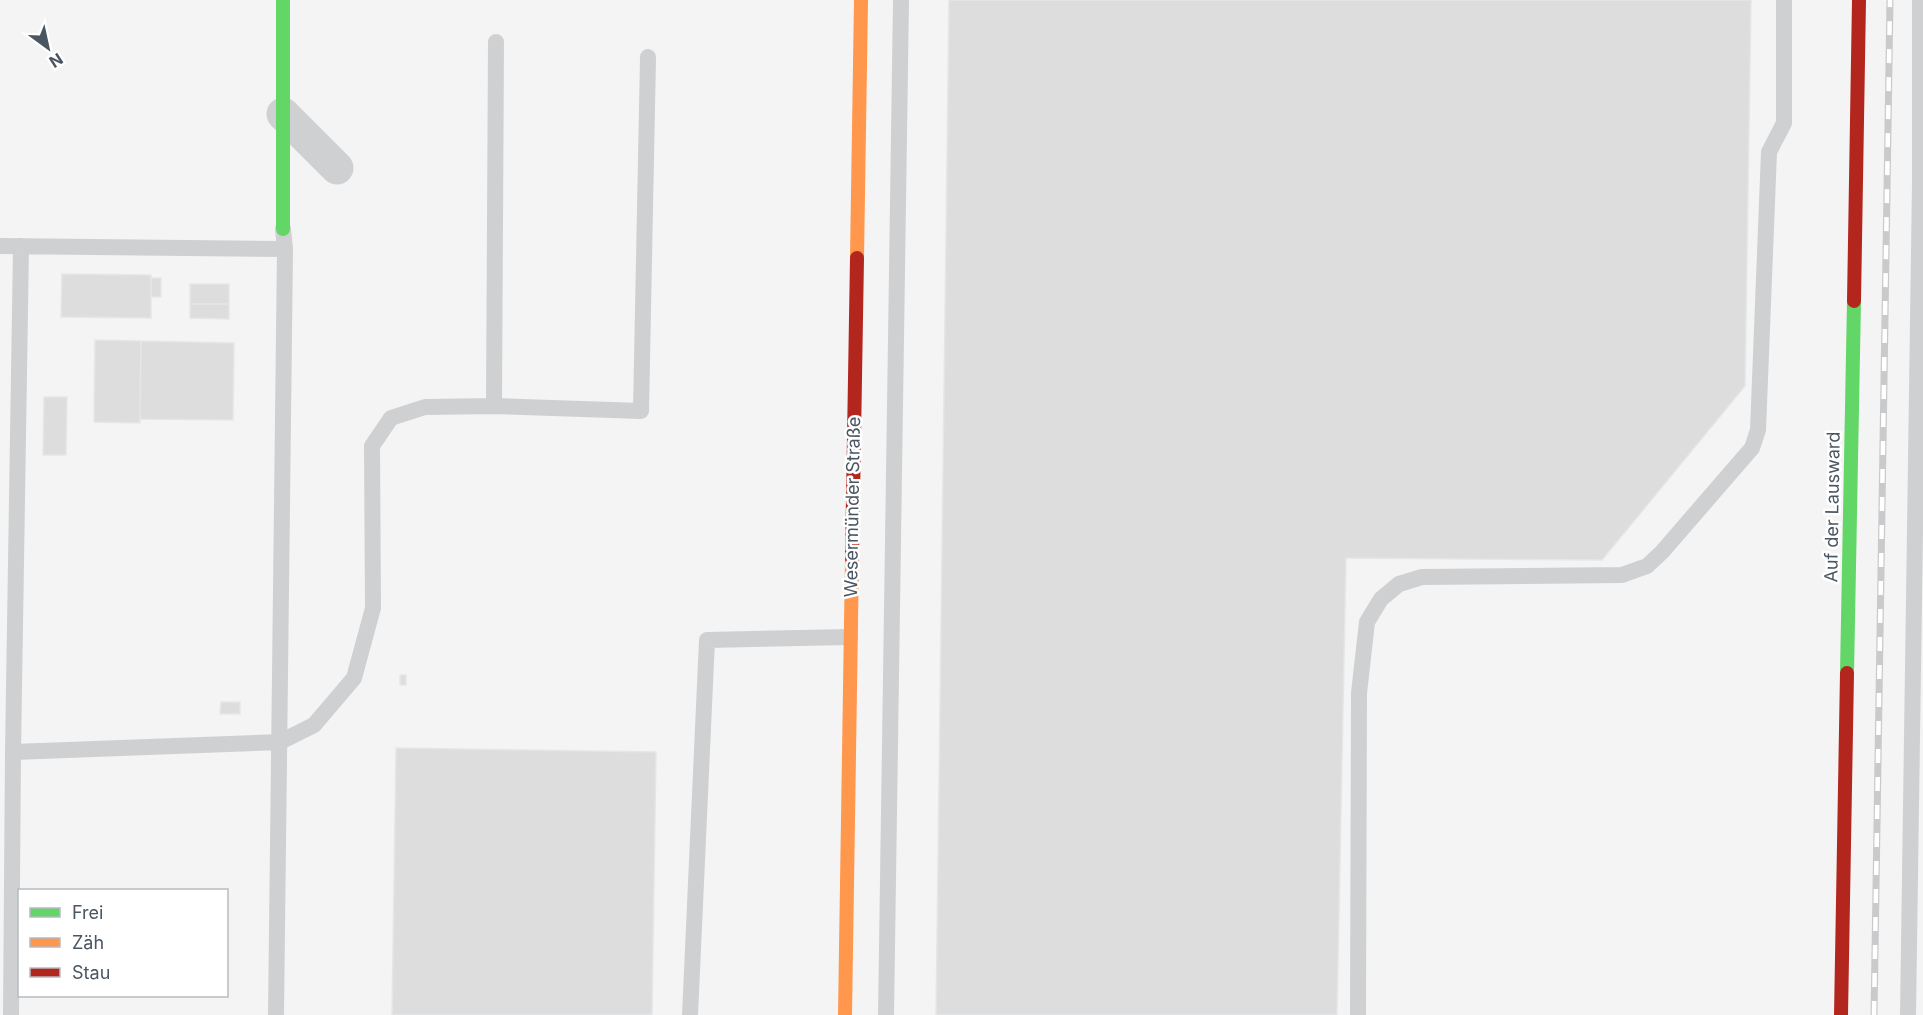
<svg xmlns="http://www.w3.org/2000/svg" width="1923" height="1015" font-family="Inter,sans-serif">
  <style>
    .building { fill: #ddddde; stroke: #e5e6e7; stroke-width: 1.5 }
    .lines { fill: none; stroke-linecap: round; stroke-linejoin: round }
    .lane { stroke: #ced0d2; stroke-width: 16 }
    .street { stroke: #ced0d2; stroke-width: 33 }
    .fast { stroke: #63d668; stroke-width: 14 }
    .slow { stroke: #ff974d; stroke-width: 14 }
    .jam { stroke: #b3261e; stroke-width: 14 }
    .rail-casing { stroke: #c9cacc; stroke-width: 7 }
    .rail { stroke: #fff; stroke-width: 4.5; stroke-dasharray: 14; stroke-linecap: butt }
    .labels { text-anchor: middle; dominant-baseline: central; stroke-width: 5; stroke-linejoin: round; paint-order: stroke }
    .street-label { font-size: 18px; fill: #4a5661; stroke: #fff }
  </style>
  <rect width="100%" height="100%" fill="#f4f4f4"/>
  <path class="building" d="M949,0H1751L1745,386L1602,560L1346,558L1337,1015H936Z
    M62,274L151,275V318L61,317Z
    M151,278H161V297H151Z
    M190,284H229V304H190Z
    M190,304H229V319L190,318Z
    M95,340L141,341L140,423L94,422Z
    M141,341L234,343L233,420L140,419Z
    M44,397H67L66,455H43Z
    M400,675H406V685H400Z
    M221,702H240V714H220Z
    M396,748L656,752L652,1015H392Z"/>
  <g class="lines">
    <path class="lane" d="M0,246L285,249
      M494,406L641,411L648,57
      M13,752L280,742L314,725L354,678L373,608L372,446L391,418L425,407L494,406L496,42
      M11,1015L13,752L21,246
      M276,1015L285,249L283,229
      M690,1015L707,640L850,637
      M886,1015L901,0
      M1358,1015L1359,693L1367,622L1381,599L1399,584L1422,577L1622,575L1647,566L1662,552L1752,448L1758,430L1769,152L1784,123V0
      M1908,1015L1920,183V0"/>
    <path class="street" d="M283,114L337,168"/>
    <path class="fast" d="M283,0V229
      M1847,673L1854,301"/>
    <path class="slow" d="M857,258L861,0
      M845,1015L852,558"/>
    <path class="jam" d="M1854,301L1859,0
      M852,558L857,258
      M1841,1015L1847,673"/>
    <g class="rail-casing">
      <path id="rail" d="M1874,1015L1890,0"/>
    </g>
    <use href="#rail" class="rail"/>
  </g>
  <g class="labels">
    <g class="street-label">
      <text transform="translate(852 507) rotate(-89)">Wesermünder Straße</text>
      <text transform="translate(1832 507) rotate(-89)">Auf der Lausward</text>
    </g>
  </g>
  <rect x="18" y="889" width="210" height="108" fill="#ffffff" stroke="#b7bbc0" stroke-width="1.5"/>
  <rect x="30" y="908" width="30" height="9" fill="#63d668" stroke="#b7bbc0" stroke-width="1.5"/>
  <text x="72" y="919" font-size="18" fill="#4a5661">Frei</text>
  <rect x="30" y="938" width="30" height="9" fill="#ff974d" stroke="#b7bbc0" stroke-width="1.5"/>
  <text x="72" y="949" font-size="18" fill="#4a5661">Zäh</text>
  <rect x="30" y="968" width="30" height="9" fill="#b3261e" stroke="#b7bbc0" stroke-width="1.5"/>
  <text x="72" y="979" font-size="18" fill="#4a5661">Stau</text>
  <g transform="translate(48 48) rotate(147)" stroke="#ffffff" stroke-width="4.5" paint-order="stroke">
  <path d="M0-4.5L10 22L0 15L-10 22Z" fill="#4a5661"/>
  <text y="-9" font-size="16" font-weight="bold" text-anchor="middle" fill="#4a5661">N</text>
  </g>
</svg>
